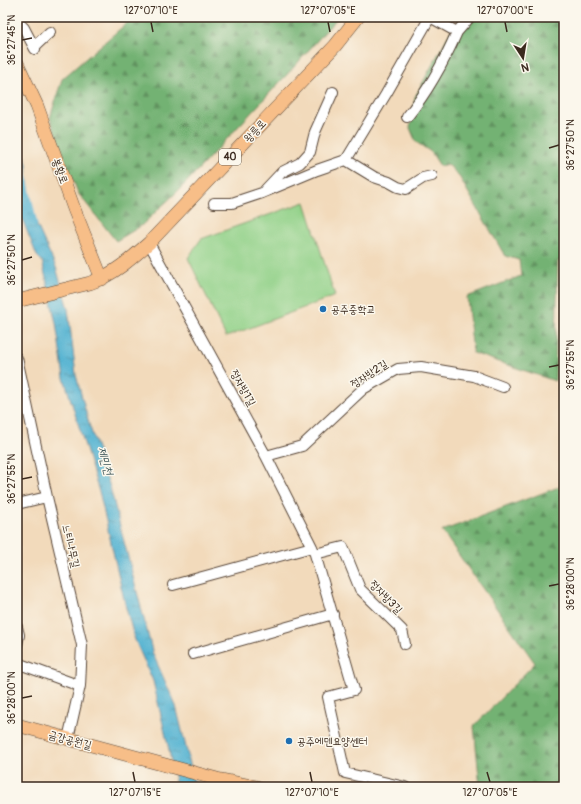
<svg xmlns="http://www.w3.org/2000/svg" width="581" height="804" font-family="Pangolin,'Poor Story',sans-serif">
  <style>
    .green { fill: #8fd086; stroke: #657d52 }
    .forest { fill: url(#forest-firs); stroke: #576e48 }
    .water { fill: url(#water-ripples); stroke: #476e78 }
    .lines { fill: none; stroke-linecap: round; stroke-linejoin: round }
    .stream { stroke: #53b2d1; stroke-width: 3 }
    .minor-casing { stroke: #564436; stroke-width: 12 }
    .major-casing { stroke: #564436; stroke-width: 14 }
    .minor { stroke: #fff; stroke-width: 10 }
    .major { stroke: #f7be88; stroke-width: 13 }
    .ticks { fill: none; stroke: #3b2a1e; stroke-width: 1.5 }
    .poi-dot { fill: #1f6fb2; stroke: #fbf7ec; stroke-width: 1.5 }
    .labels { text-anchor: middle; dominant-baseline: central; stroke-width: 3; stroke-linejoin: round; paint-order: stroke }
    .shield { fill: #fbf7ec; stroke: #75685c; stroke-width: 1 }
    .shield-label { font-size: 10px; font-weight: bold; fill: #3b2a1e }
    .street-label { font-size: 11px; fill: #3b2a1e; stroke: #fbf7ec }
    .poi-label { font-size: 11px; fill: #3b2a1e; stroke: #fbf7ec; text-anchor: start }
    .water-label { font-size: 12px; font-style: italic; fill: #435a5d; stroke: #fbf7ec }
    .neatline { fill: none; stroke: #3b2a1e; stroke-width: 1.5 }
    .ticks-label { font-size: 10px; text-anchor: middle; fill: #3b2a1e }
  </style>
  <defs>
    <pattern id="forest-firs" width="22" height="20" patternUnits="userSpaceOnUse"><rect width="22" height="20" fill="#73b273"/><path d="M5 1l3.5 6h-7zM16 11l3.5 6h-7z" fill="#60915e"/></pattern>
    <pattern id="water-ripples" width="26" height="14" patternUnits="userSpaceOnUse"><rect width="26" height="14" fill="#53b2d1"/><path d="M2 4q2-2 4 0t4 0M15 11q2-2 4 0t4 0" fill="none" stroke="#4691a9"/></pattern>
  </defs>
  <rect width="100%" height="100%" fill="#fbf7ec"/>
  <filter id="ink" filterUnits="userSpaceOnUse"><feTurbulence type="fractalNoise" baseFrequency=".025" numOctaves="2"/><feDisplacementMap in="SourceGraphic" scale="8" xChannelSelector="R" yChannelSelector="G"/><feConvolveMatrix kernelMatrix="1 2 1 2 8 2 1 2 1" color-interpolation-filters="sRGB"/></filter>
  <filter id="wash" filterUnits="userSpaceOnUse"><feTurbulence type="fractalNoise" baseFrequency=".012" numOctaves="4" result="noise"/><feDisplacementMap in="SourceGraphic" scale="16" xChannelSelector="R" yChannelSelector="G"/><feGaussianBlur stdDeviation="0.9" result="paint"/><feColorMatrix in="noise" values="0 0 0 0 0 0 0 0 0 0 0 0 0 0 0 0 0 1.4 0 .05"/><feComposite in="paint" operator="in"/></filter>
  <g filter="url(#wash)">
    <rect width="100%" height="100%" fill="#f2dabb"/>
    <path class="green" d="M305,202L335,296L226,337L188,258L201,239Z"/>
    <path class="forest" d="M130,17H338L294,67L182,187L141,226L116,241L78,193L50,118L62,79L107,40L127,23Z
      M463,17H564V264L558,260L555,381L473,353L467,297L521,276L519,260L505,256L460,178L448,164L440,166L431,152L416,142L410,128L415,97L454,25Z
      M564,485V787H480L474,726L535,663L442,531Z"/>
    <path class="water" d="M17,130L27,164V181L35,221L56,267L68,309L76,375L89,424L110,487L153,654L176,706L194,780V787H176L169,750L153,681L135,640L126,608L100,495L64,378L56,323L42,261L37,256L17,206Z"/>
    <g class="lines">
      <path class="stream" d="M26,177L36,224"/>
    </g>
  </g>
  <g filter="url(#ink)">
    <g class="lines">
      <g class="minor-casing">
        <path id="minor" d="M430,17L457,32L470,17
          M17,21L24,28L35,49
          M34,47L50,32
          M407,117C428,91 444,62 457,32
          M346,160L374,177L389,182L398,187L406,189L423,178L432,176
          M265,190L282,172L300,163L310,152L315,132L333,92
          M214,203H232L262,193L317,170L346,160L386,94L430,17
          M149,243L266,456L312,547L315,554L354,690L328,697L345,773L405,787
          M17,358L47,497L82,645L80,686L68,739
          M266,456L302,446L363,389L398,369L421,367L474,376L503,387
          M17,504L47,497
          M315,554L343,547L360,589L402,630L405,644
          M173,585L312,547
          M17,627L19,635L17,645
          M193,654L333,614
          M17,663L80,686"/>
      </g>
      <g class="major-casing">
        <path id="major" d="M17,63L37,106L74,209L102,279
          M17,301L90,283C113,275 131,259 149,243L335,46L358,17
          M17,725L217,779L257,787"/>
      </g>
      <use href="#minor" class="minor"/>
      <use href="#major" class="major"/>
    </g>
  </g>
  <path class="ticks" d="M151,22L153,32M328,22L330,32M505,22L507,32M22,40L32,38M549,148L559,145M22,260L32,257M549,367L559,365M22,479L32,477M549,586L559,584M22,698L32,696M133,772L135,782M310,772L312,782M487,772L490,782"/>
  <g class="poi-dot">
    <circle cx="323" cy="309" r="4"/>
    <circle cx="289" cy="741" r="4"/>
  </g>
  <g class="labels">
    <rect class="shield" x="219" y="149" width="22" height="16" rx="3"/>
    <g class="shield-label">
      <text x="230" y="157">40</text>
    </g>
    <g class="street-label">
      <text transform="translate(255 131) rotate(-47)">왕릉로</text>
      <text transform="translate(60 171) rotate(70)">봉황로</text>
      <text transform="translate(369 374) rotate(-33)">정자방2길</text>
      <text transform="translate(243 388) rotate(61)">정자방1길</text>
      <text transform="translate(71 546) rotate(77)">느티나무길</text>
      <text transform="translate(386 597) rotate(46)">정자방3길</text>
      <text transform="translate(70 740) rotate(15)">금강공원길</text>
    </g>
    <g class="poi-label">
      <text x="331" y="309">공주중학교</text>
      <text x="297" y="741">공주에덴요양센터</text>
    </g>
    <g class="water-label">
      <text transform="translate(105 461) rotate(74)">제민천</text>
    </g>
  </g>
  <rect width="581" height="804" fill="none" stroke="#fbf7ec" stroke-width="44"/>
  <g transform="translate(523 58) rotate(168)" stroke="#fbf7ec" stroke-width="3" paint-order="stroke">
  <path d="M0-3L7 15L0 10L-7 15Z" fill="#3b2a1e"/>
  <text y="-6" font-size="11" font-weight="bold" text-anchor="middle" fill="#3b2a1e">N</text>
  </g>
  <rect x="22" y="22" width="537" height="760" class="neatline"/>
  <g class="ticks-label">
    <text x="151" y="14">127°07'10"E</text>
    <text x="328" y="14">127°07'05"E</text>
    <text x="505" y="14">127°07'00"E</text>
    <text transform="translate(11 40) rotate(-90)" y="4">36°27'45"N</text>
    <text transform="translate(570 145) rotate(-90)" y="4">36°27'50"N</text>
    <text transform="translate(11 260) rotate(-90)" y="4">36°27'50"N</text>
    <text transform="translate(570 365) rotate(-90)" y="4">36°27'55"N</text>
    <text transform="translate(11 479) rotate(-90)" y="4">36°27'55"N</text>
    <text transform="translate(570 584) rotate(-90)" y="4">36°28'00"N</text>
    <text transform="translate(11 698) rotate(-90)" y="4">36°28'00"N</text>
    <text x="135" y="796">127°07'15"E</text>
    <text x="312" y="796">127°07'10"E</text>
    <text x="490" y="796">127°07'05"E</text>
  </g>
</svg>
